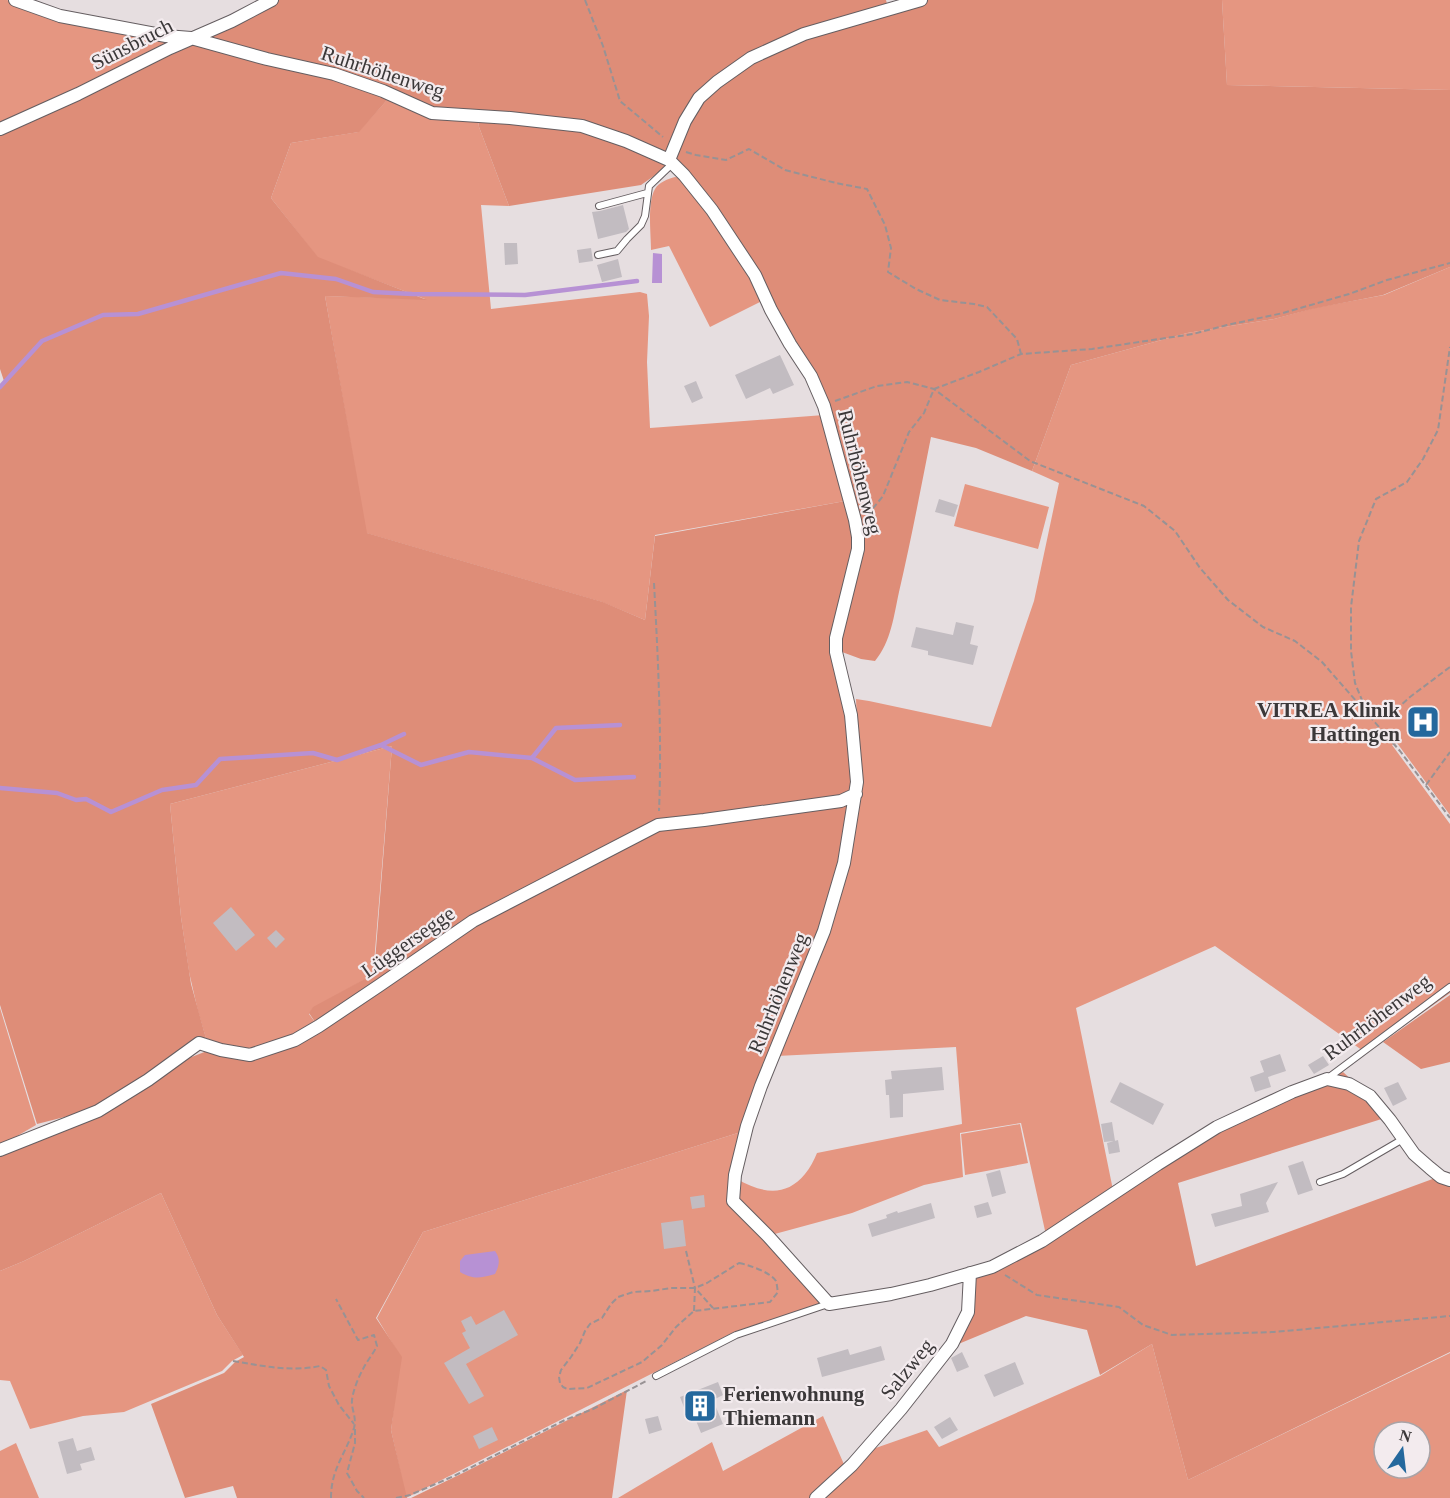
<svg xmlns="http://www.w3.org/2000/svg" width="1450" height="1498" font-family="Georgia,serif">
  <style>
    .green { fill: #e59681; fill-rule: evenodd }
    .forest { fill: #de8d78 }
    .water { fill: #b791d4 }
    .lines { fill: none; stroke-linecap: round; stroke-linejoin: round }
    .stream { stroke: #b791d4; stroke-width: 4.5 }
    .building { fill: #c2bcc1 }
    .lane-casing { stroke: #655e61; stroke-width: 8 }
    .street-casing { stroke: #655e61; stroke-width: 14 }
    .path { stroke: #989294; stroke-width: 2; stroke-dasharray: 6 3; stroke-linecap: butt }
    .lane { stroke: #fff; stroke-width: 6 }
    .street { stroke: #fff; stroke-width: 12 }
    .labels { text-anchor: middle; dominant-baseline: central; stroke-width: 4.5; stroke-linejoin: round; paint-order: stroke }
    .street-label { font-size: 21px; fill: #3b3839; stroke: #f3ebee }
    .poi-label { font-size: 21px; font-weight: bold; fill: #3b3839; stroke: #f3ebee; text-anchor: end }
  </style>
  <rect width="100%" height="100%" fill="#e6dee0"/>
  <path class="green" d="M0,0H7L60,20L180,40L0,127Z
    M1222,0H1450V90L1227,85Z
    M388,99L478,119L479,127L509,206L481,205L491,309L640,292L647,294L649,316L647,362L650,428L824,415L845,501L655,535L645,620L602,602L366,533L325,296L425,299L318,258L271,198L291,143L358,132Z
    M675,177L683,178L752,278L762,301L710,327L669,246L651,250C651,234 647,203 655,189C659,182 668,179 675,177Z
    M1450,267V815L1397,743L1392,745L1450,824V993L1366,1053L1215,946L1076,1008L1113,1190L1046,1235L1021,1123L960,1133L963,1177L924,1185L852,1213L771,1235L737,1202V1179C762,1193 785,1198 805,1174C810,1168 814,1160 817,1153L962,1124L956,1047L777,1056L860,794L856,699L869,701L991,727L1034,601L1059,483L1032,471L1071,365L1187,333L1274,319L1314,308L1384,295Z
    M965,484L1049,507L1038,549L954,526Z
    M392,746L373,975L313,1008L309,1014L317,1025L248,1053L207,1042L198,1011L189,972L181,917L170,804Z
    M0,1008L36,1125L0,1146Z
    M1020,1124L1028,1163L965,1175L961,1134Z
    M741,1132L733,1205L815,1292L821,1304L734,1332L406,1498L391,1430L400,1356L377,1318L423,1232Z
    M161,1193L217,1315L243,1355L232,1361L222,1371L124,1412L83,1416L30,1429L10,1381L0,1380V1271L24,1261Z
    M1152,1344L1188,1480L1450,1353V1498H819L870,1450L927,1430L939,1447L1100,1376ZM1384,1432H1420V1468H1384Z
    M823,1416L846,1469L812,1498H618L712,1442L723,1471Z
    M16,1443L39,1498H0V1451Z"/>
  <path class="forest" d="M276,0H886L887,4L902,0H1222L1227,85L1450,90V267L1383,295L1312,309L1274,319L1187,333L1071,365L1032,471L976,448L931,437C921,488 911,540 899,592C894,615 891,642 875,661L861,659L842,652L840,641L861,547L812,376L685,173L627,139L433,109L388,99L359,132L291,143L271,198L318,257L427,300L325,296L367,533L603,602L645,620L655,536L845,501L856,541L833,642L845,690L854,786L841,861L822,931L741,1132L423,1232L376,1318L402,1357L391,1430L407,1498H237L233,1486L185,1498L151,1404L224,1373L235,1362L244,1357L217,1315L161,1193L24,1261L0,1271V1149L99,1112L171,1065L207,1051L252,1059L317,1025L309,1013L313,1007L374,974L392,746L170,804L181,917L191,984L207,1042L96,1109L37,1124L0,1005V389L5,384L0,369V131Z
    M478,119L583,128L671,164L641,185L509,206L479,127Z
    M1450,995V1062L1421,1069L1383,1042Z
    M1343,1072L1377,1103L1388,1117L1178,1183L1196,1266L1438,1177L1450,1181V1352L1188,1480L1152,1344L1100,1375L1087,1330L1026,1316L956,1345L973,1274L1045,1243L1218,1130Z
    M627,1390L612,1498H411L463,1473Z"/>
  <path class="water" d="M653,253L662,254V283H652Z
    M495,1251C501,1259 499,1266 495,1274C480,1278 474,1280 460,1272V1261L465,1255Z"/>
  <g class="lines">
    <path class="stream" d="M0,387L42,341L103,315L138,314L281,273L336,279L373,292L412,294L525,295L637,281
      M381,745L404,734
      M532,758L556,728L620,725
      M0,788L57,793L76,800L86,799L111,812L162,790L196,785L220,759L313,753L337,760L381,745L421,765L469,752L532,758L575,780L634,777"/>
  </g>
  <path class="building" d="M623,205L629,229L626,232L598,239L592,212L600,211Z
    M504,243H517L518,264L505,265Z
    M591,248L593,261L579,263L577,250Z
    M618,259L622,277L602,282L597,265Z
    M780,355L794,385L773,394L770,388L746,399L735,375Z
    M696,381L703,398L692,403L684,386Z
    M939,499L958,505L954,517L935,512Z
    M956,622L974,626L970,644L978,646L973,665L928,655V651L911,647L916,627L953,635Z
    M231,907L255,935L236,951L213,923Z
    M276,930L285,939L276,948L267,938Z
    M1280,1054L1286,1071L1268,1077L1271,1087L1255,1092L1250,1077L1264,1072L1260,1061Z
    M1323,1056L1329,1065L1314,1074L1308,1065Z
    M942,1067L944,1090L903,1094V1117L890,1118L889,1095H886L885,1080L892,1079L891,1071Z
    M1120,1082L1164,1104L1153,1125L1110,1102Z
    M1398,1082L1407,1099L1393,1106L1384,1088Z
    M1112,1122L1115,1141L1104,1142L1101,1124Z
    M1118,1140L1120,1152L1109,1154L1107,1143Z
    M1303,1161L1313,1190L1298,1195L1288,1166Z
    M1000,1170L1006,1193L992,1197L986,1174Z
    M1278,1182L1266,1203L1269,1212L1215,1227L1211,1214L1242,1206L1240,1194Z
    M704,1195L705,1207L692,1209L690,1197Z
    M988,1202L992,1214L977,1218L974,1206Z
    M931,1203L935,1218L872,1237L868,1224L887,1218L886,1215L897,1211L898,1213Z
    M683,1220L686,1246L664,1249L661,1223Z
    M504,1310L518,1335L466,1364L484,1396L469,1404L444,1363L470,1348L462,1333L466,1331L461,1321L471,1316L476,1325Z
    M881,1346L885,1360L822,1377L817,1358L848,1349L850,1355Z
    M962,1352L969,1367L957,1372L951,1358Z
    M1015,1362L1024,1384L994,1397L984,1375Z
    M718,1382L723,1395L713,1400L723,1424L701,1433L693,1413L687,1415L680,1397Z
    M658,1416L662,1430L649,1434L645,1419Z
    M950,1417L958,1430L942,1439L934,1427Z
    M492,1427L498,1440L479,1449L473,1436Z
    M73,1438L77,1451L91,1447L95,1460L80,1464L82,1470L67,1474L58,1442Z"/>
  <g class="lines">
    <g class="lane-casing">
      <path id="lane" d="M599,206L647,193
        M598,255L617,251L627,239L641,225L645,216L649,186L672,164
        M1328,1078L1450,987
        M1320,1182L1343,1174L1403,1139
        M656,1376L736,1335L828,1304"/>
    </g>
    <g class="street-casing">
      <path id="street" d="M15,0L60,16L166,36L191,38L267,59L334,74L383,91L432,113L510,118L582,126L626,141L669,160L684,175L712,210L755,275L771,310L790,344L811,376L824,406L855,520L858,537V549L836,638V652L851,715L857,782L844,863L824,931L761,1086L747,1126L735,1175L733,1201L768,1236L829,1304L891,1294L930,1285L992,1267L1042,1241L1158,1164L1217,1127L1292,1092L1327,1079L1349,1084L1370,1096L1390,1120L1414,1154L1430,1168L1441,1177L1450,1180
        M0,129L78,94L170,48L232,21L272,0
        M669,160L685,121L699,98L717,82L751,58L804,34L921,0
        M0,1150L98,1111L148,1080L199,1043L221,1050L250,1055L295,1040L319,1026L380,985L473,921L658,825L704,820L841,801L856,794
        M816,1498L852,1465L901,1409L952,1344L968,1312L970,1273"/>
    </g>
    <path class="path" d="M585,0L603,46L620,101L663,137
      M686,152L696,155L726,160L749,149L785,170L836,183L867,189L885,225L891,248L888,272L916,289L940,300L974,304L987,307L1017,339L1021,354
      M835,401L877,386L907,382L934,389L1030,461L1144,506L1175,531L1200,568L1228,600L1263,627L1295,641L1322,662L1400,751L1450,818
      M866,514L870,512L883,496L909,432L924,413L934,389L979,372L1021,354L1092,349L1193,334L1227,325L1283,313L1349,294L1387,280L1450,263
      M654,583C658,659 662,735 659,811
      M1366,710L1355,683L1351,651V607L1359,541L1376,499L1407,482L1423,459L1438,430L1450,347
      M1369,715L1398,708L1410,697L1450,667
      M1426,785L1450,752
      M686,1251L695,1288
      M739,1263C749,1265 770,1272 776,1281C777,1284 777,1288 778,1292L770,1302L694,1311L676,1327L662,1345L642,1362L587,1388L567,1389L563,1387L560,1383L559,1377L561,1370L571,1357L580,1343L585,1331L590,1324L602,1318L611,1304L618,1297L633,1292L652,1291L671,1288H695L707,1283Z
      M1005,1275L1037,1295L1119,1307L1143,1325L1172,1335L1274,1332L1450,1316
      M694,1311L695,1288L713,1308
      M233,1361C263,1366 291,1372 320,1366L326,1370L329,1386L339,1405L354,1424
      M355,1429V1443L347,1473L357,1491L364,1498
      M331,1498C331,1468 346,1454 354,1428C357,1417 351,1409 352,1400C353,1391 358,1378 363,1369C367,1361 373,1354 377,1346L374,1335L358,1340L336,1299
      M396,1498L410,1495L454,1476L565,1420L593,1409L648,1380"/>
    <use href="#lane" class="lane"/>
    <use href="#street" class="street"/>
  </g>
  <defs>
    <g id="hospital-square" transform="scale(1.725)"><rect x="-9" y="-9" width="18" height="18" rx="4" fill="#24689d" stroke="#f3ebee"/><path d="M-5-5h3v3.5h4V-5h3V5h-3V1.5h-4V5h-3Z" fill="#fff"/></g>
    <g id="building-square" transform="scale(1.725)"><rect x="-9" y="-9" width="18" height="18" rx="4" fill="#24689d" stroke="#f3ebee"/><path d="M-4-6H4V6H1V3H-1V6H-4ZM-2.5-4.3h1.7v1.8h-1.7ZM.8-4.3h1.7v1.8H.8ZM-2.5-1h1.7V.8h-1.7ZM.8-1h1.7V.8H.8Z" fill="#fff"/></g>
  </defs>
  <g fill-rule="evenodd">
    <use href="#hospital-square" x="1423" y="722"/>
    <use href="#building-square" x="700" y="1406"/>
  </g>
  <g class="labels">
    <g class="street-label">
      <text transform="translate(132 44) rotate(-27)">Sünsbruch</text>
      <text transform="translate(383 72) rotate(18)">Ruhrhöhenweg</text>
      <text transform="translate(860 472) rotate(76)">Ruhrhöhenweg</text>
      <text transform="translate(408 942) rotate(-35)">Lüggersegge</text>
      <text transform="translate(778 993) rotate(-68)">Ruhrhöhenweg</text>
      <text transform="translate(1377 1017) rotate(-37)">Ruhrhöhenweg</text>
      <text transform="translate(907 1369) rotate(-51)">Salzweg</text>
    </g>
    <g class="poi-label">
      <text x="1400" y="710">VITREA Klinik<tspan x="1400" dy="24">Hattingen</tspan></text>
      <text x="723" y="1394" text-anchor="start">Ferienwohnung<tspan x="723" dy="24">Thiemann</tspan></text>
    </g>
  </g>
  <g transform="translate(1402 1450) rotate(14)"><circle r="28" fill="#f3ebee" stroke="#a9a3a6" stroke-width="1.5"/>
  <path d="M0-4.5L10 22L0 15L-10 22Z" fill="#24689d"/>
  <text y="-9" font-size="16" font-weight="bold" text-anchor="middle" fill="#3b3839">N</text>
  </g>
</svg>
